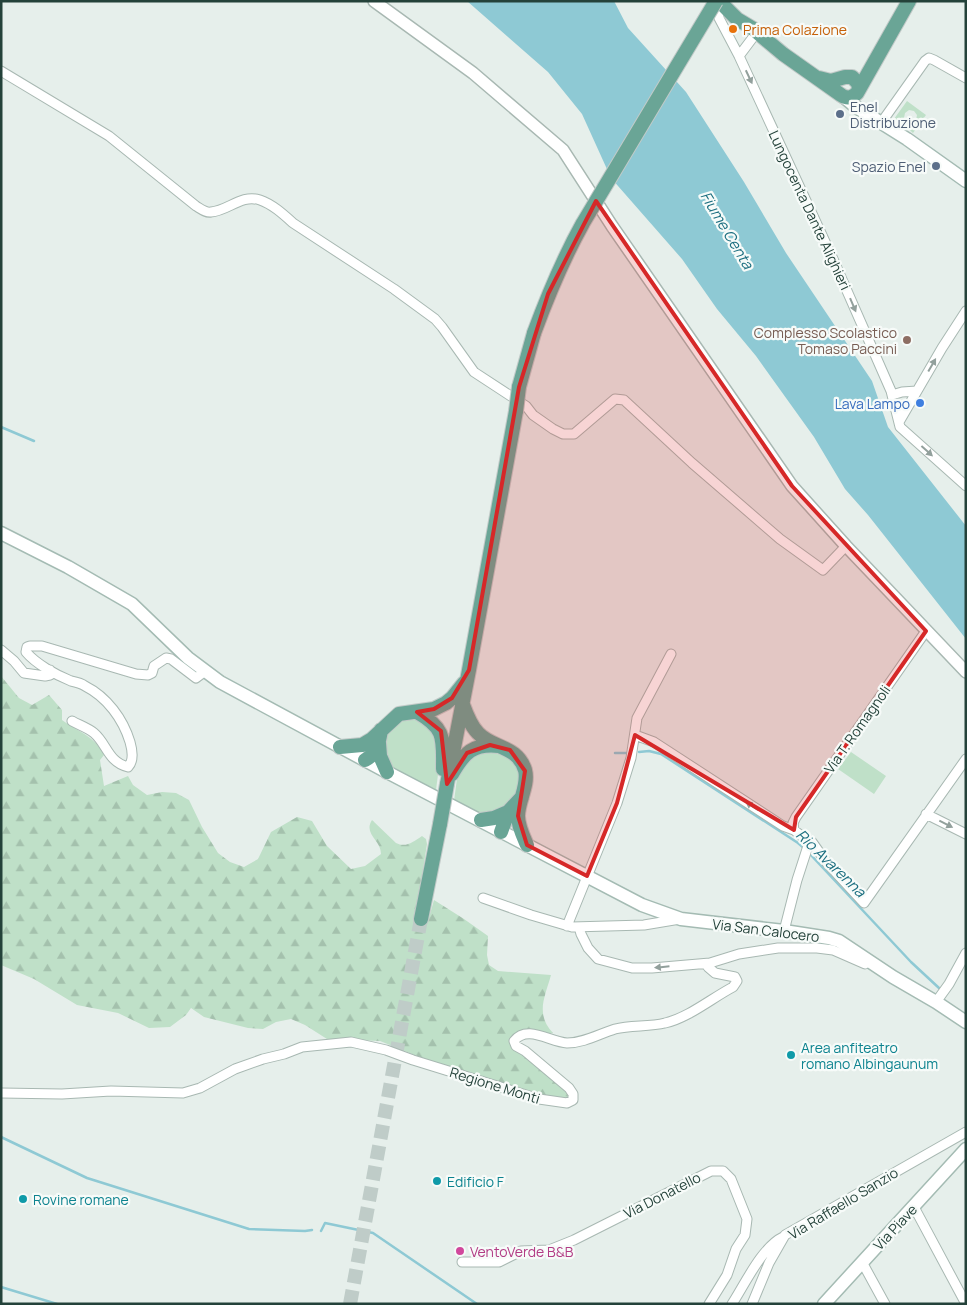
<svg xmlns="http://www.w3.org/2000/svg" width="967" height="1305" font-family="Manrope,sans-serif">
  <style>
    .grass { fill: #bfe0c8 }
    .forest { fill: url(#forest-firs) }
    .water { fill: #8ec9d4 }
    .lines { fill: none; stroke-linecap: round; stroke-linejoin: round }
    .stream { stroke: #8ec9d4; stroke-width: 2.5 }
    .primary-tunnel { stroke: #bfccc8; stroke-width: 14; stroke-dasharray: 14 7; stroke-linecap: butt }
    .minor-casing { stroke: #a8b8b2; stroke-width: 11 }
    .tertiary-casing { stroke: #a8b8b2; stroke-width: 14 }
    .secondary-casing { stroke: #a4bbb3; stroke-width: 15 }
    .primary-casing { stroke: #c2cac8; stroke-width: 16 }
    .minor { stroke: #fff; stroke-width: 9 }
    .tertiary { stroke: #fff; stroke-width: 11 }
    .secondary { stroke: #fff; stroke-width: 12 }
    .primary { stroke: #6aa596; stroke-width: 14 }
    .primary-bridge-casing { stroke: #c2cac8; stroke-width: 16; stroke-linecap: butt }
    .primary-bridge { stroke: #6aa596; stroke-width: 14 }
    .oneway { fill: #92a09c }
    .marked { fill: #d62828; fill-opacity: 0.2; stroke: #d62828; stroke-width: 4; stroke-linejoin: round }
    .food-dot { fill: #e8710a; stroke: #f7fbf9; stroke-width: 2 }
    .service-dot { fill: #5c6f8a; stroke: #f7fbf9; stroke-width: 2 }
    .education-dot { fill: #8d6e63; stroke: #f7fbf9; stroke-width: 2 }
    .shop-dot { fill: #3f7fe0; stroke: #f7fbf9; stroke-width: 2 }
    .culture-dot { fill: #0f9aa8; stroke: #f7fbf9; stroke-width: 2 }
    .hotel-dot { fill: #d1479c; stroke: #f7fbf9; stroke-width: 2 }
    .labels { text-anchor: middle; dominant-baseline: central; stroke-width: 4.5; stroke-linejoin: round; paint-order: stroke }
    .food-label { font-size: 14px; fill: #c56008; stroke: #f7fbf9; text-anchor: start }
    .service-label { font-size: 14px; fill: #4e5e75; stroke: #f7fbf9; text-anchor: start }
    .street-label { font-size: 14px; fill: #24423a; stroke: #f7fbf9 }
    .education-label { font-size: 14px; fill: #785e54; stroke: #f7fbf9; text-anchor: end }
    .shop-label { font-size: 14px; fill: #366cbe; stroke: #f7fbf9; text-anchor: end }
    .culture-label { font-size: 14px; fill: #0d838f; stroke: #f7fbf9; text-anchor: start }
    .hotel-label { font-size: 14px; fill: #b23c85; stroke: #f7fbf9; text-anchor: start }
    .water-label { font-size: 15px; font-style: italic; fill: #1c6f80; stroke: #f7fbf9 }
  </style>
  <defs>
    <pattern id="forest-firs" width="22" height="20" patternUnits="userSpaceOnUse" patternTransform="scale(1.25)"><rect width="22" height="20" fill="#bfe0c8"/><path d="M5 1l3.5 6h-7zM16 11l3.5 6h-7z" fill="#a4c1ad"/></pattern>
  </defs>
  <rect width="100%" height="100%" fill="#e6efeb"/>
  <path class="grass" d="M907,101L926,115L913,133L905,126L907,122L911,123L916,120L917,115L914,111L909,110L905,113L904,118L905,121L902,125L894,119Z
    M416,717L432,725L440,759L436,790L393,769L386,762L384,733L397,720Z
    M486,749C494,751 506,753 512,758C534,781 511,817 483,814C473,813 463,805 454,801L458,771L464,760Z
    M851,752L886,776L874,794L838,769Z"/>
  <path class="forest" d="M1,676L19,698L32,705L49,695L62,710V720C77,731 95,736 104,755L100,760L104,786L128,776L133,785L147,795L162,792L176,793L189,800L202,827L218,853L230,862L244,867L258,859L271,832L297,817L312,821L327,846L351,869L365,866L381,854C381,840 363,834 372,820L396,843C406,848 413,842 422,836L426,839L427,844L420,889L424,922L428,921L434,900L464,919L488,936L487,955L489,965L498,971L551,975C545,997 535,1014 553,1033C539,1035 530,1028 515,1033L510,1043L564,1087L568,1096L567,1099L564,1100L501,1084L432,1062L380,1041L327,1039L305,1025L291,1019L276,1022L263,1029L248,1028L204,1017L191,1008L186,1015L170,1027L149,1028L118,1013L77,1005L34,979L1,965Z"/>
  <path class="water" d="M467,1H614L628,28L686,92L744,182L786,253L872,381L888,427L966,526V639L868,515L845,489L814,437L756,356L717,309L682,259L611,178L582,114L548,72Z"/>
  <g class="lines">
    <path class="stream" d="M1,427L34,441
      M639,752L649,751L661,754L798,843L805,849
      M615,753H627
      M809,853L911,962L939,988
      M1,1137L87,1178L249,1229L305,1231L312,1230
      M321,1231L325,1223L373,1233L477,1304
      M1,1287L57,1304"/>
    <path class="primary-tunnel" d="M350,1304L421,919"/>
    <g class="minor-casing">
      <path id="minor" d="M715,1L719,18L739,56L833,259L891,391L900,427L966,486
        M739,56L757,32
        M1,71L109,136L196,206C201,209 206,213 211,212C228,211 241,194 260,200C272,204 283,214 293,223L394,289L435,319L442,327L474,372L526,406L533,415L553,429L563,434H574L615,399L624,400L692,463L780,539L823,570L846,546
        M881,123L925,61L929,58L934,60L966,78
        M892,395L902,392L917,391
        M899,422L942,348L966,311
        M1,650L14,661L24,673L45,676L50,675V670
        M72,721C79,725 88,728 94,733C107,744 108,762 128,767C134,761 132,749 130,742C123,719 107,697 85,686C81,683 76,682 71,681C56,675 36,664 26,652L27,647L30,646H42L136,674L148,675L152,673L154,666L166,658L171,659L196,678L204,672
        M635,735L654,742L783,826L794,830L804,838L812,842L827,863L864,903L966,759
        M926,814L966,834
        M794,830L793,823L796,817L926,631
        M483,898L531,915L572,927L644,925L680,919
        M567,926L617,803L631,758L637,718L671,654
        M579,927L581,934L588,948L598,959L632,968H652L710,963L739,954L778,948H817L833,950L865,964
        M784,931L797,880L808,846
        M936,1002L949,984L966,953
        M1,1093L62,1094L111,1091L183,1093L200,1088L235,1069L263,1059L284,1054L302,1047L351,1042L386,1050L413,1060L539,1099L567,1103L573,1100V1094L569,1088L525,1051L516,1046L514,1041C527,1024 550,1042 567,1043C584,1043 599,1034 615,1029C631,1025 649,1027 665,1023C688,1018 712,998 733,987L737,981L735,977L715,973L708,967L710,963
        M914,1207L966,1304
        M462,1262H499L521,1251L549,1250L574,1240L711,1171H723L731,1179L747,1219L745,1235L736,1249L727,1275L709,1304
        M862,1262L885,1304
        M732,1304C745,1284 762,1247 783,1237
        M752,1304L769,1263L785,1235L966,1132"/>
    </g>
    <g class="tertiary-casing">
      <path id="tertiary" d="M374,1L473,73L563,150L612,226L792,486L846,546L966,672"/>
    </g>
    <g class="secondary-casing">
      <path id="secondary" d="M844,97L856,107L907,139L966,181
        M1,533L68,567L132,604L188,658L220,682L387,772L642,905L681,919L784,931L829,938L839,941L893,977L936,1002L966,1022
        M824,1304L966,1149"/>
    </g>
    <g class="primary-casing">
      <path id="primary" d="M719,1L737,19L752,28L783,54L841,95C847,99 852,98 857,93L909,1
        M819,78L831,81L845,77H852L858,83L859,89
        M519,387L534,333
        M462,702C466,713 470,725 478,733C493,749 517,745 525,770C529,785 518,801 518,816C518,826 523,836 527,845
        M417,712C446,729 443,738 443,769
        M379,743L380,756L387,772
        M340,747L362,745L372,739L399,714L434,709L446,703L452,698L464,683
        M365,760C377,754 379,743 381,730
        M452,774C464,753 473,743 499,746
        M447,784L469,670L516,411
        M481,820L494,818L508,812
        M501,832L508,812L522,797
        M421,919L440,824"/>
    </g>
    <use href="#minor" class="minor"/>
    <use href="#tertiary" class="tertiary"/>
    <use href="#secondary" class="secondary"/>
    <use href="#primary" class="primary"/>
    <g class="primary-bridge-casing">
      <path id="primary-bridge" d="M534,333C548,295 563,259 583,223L716,1
        M516,411L519,387
        M440,824L447,784"/>
    </g>
    <use href="#primary-bridge" class="primary-bridge"/>
  </g>
  <defs><path id="oneway-solid" d="M-6-.8H1V-3.2L6.5 0L1 3.2V.8H-6Z" transform="scale(1.25)"/></defs>
  <g class="oneway">
    <use href="#oneway-solid" transform="translate(749 77) rotate(65)"/>
    <use href="#oneway-solid" transform="translate(853 305) rotate(67)"/>
    <use href="#oneway-solid" transform="translate(932 365) rotate(-60)"/>
    <use href="#oneway-solid" transform="translate(927 451) rotate(42)"/>
    <use href="#oneway-solid" transform="translate(752 806) rotate(-147)"/>
    <use href="#oneway-solid" transform="translate(946 824) rotate(27)"/>
    <use href="#oneway-solid" transform="translate(662 967) rotate(174)"/>
  </g>
  <path class="marked" d="M596,201L792,486L926,631L796,817L794,830L635,735L617,803L587,876L527,845L518,816L525,771L510,750L490,745L467,753L447,784L441,731L417,712L434,709L452,698L469,670L519,387L548,294Z"/>
  <circle class="food-dot" cx="733" cy="29" r="5"/>
  <g class="service-dot">
    <circle cx="840" cy="114" r="5"/>
    <circle cx="936" cy="166" r="5"/>
  </g>
  <circle class="education-dot" cx="907" cy="340" r="5"/>
  <circle class="shop-dot" cx="920" cy="403" r="5"/>
  <g class="culture-dot">
    <circle cx="791" cy="1055" r="5"/>
    <circle cx="437" cy="1181" r="5"/>
    <circle cx="23" cy="1199" r="5"/>
  </g>
  <circle class="hotel-dot" cx="460" cy="1251" r="5"/>
  <g class="labels">
    <g class="food-label">
      <text x="743" y="29">Prima Colazione</text>
    </g>
    <g class="service-label">
      <text x="850" y="106">Enel<tspan x="850" dy="16">Distribuzione</tspan></text>
      <text x="926" y="166" text-anchor="end">Spazio Enel</text>
    </g>
    <g class="street-label">
      <text transform="translate(810 210) rotate(65)">Lungocenta Dante Alighieri</text>
      <text transform="translate(857 729) rotate(-55)">Via T. Romagnoli</text>
      <text transform="translate(766 930) rotate(7)">Via San Calocero</text>
      <text transform="translate(495 1085) rotate(17)">Regione Monti</text>
      <text transform="translate(662 1195) rotate(-27)">Via Donatello</text>
      <text transform="translate(843 1203) rotate(-31)">Via Raffaello Sanzio</text>
      <text transform="translate(895 1227) rotate(-47)">Via Piave</text>
    </g>
    <g class="education-label">
      <text x="897" y="332">Complesso Scolastico<tspan x="897" dy="16">Tomaso Paccini</tspan></text>
    </g>
    <g class="shop-label">
      <text x="910" y="403">Lava Lampo</text>
    </g>
    <g class="culture-label">
      <text x="801" y="1047">Area anfiteatro<tspan x="801" dy="16">romano Albingaunum</tspan></text>
      <text x="447" y="1181">Edificio F</text>
      <text x="33" y="1199">Rovine romane</text>
    </g>
    <g class="hotel-label">
      <text x="470" y="1251">VentoVerde B&amp;B</text>
    </g>
    <g class="water-label">
      <text transform="translate(727 230) rotate(59)">Fiume Centa</text>
      <text transform="translate(831 863) rotate(44)">Rio Avarenna</text>
    </g>
  </g>
  <rect width="967" height="1305" fill="none" stroke="#24423a" stroke-width="5"/>
</svg>
